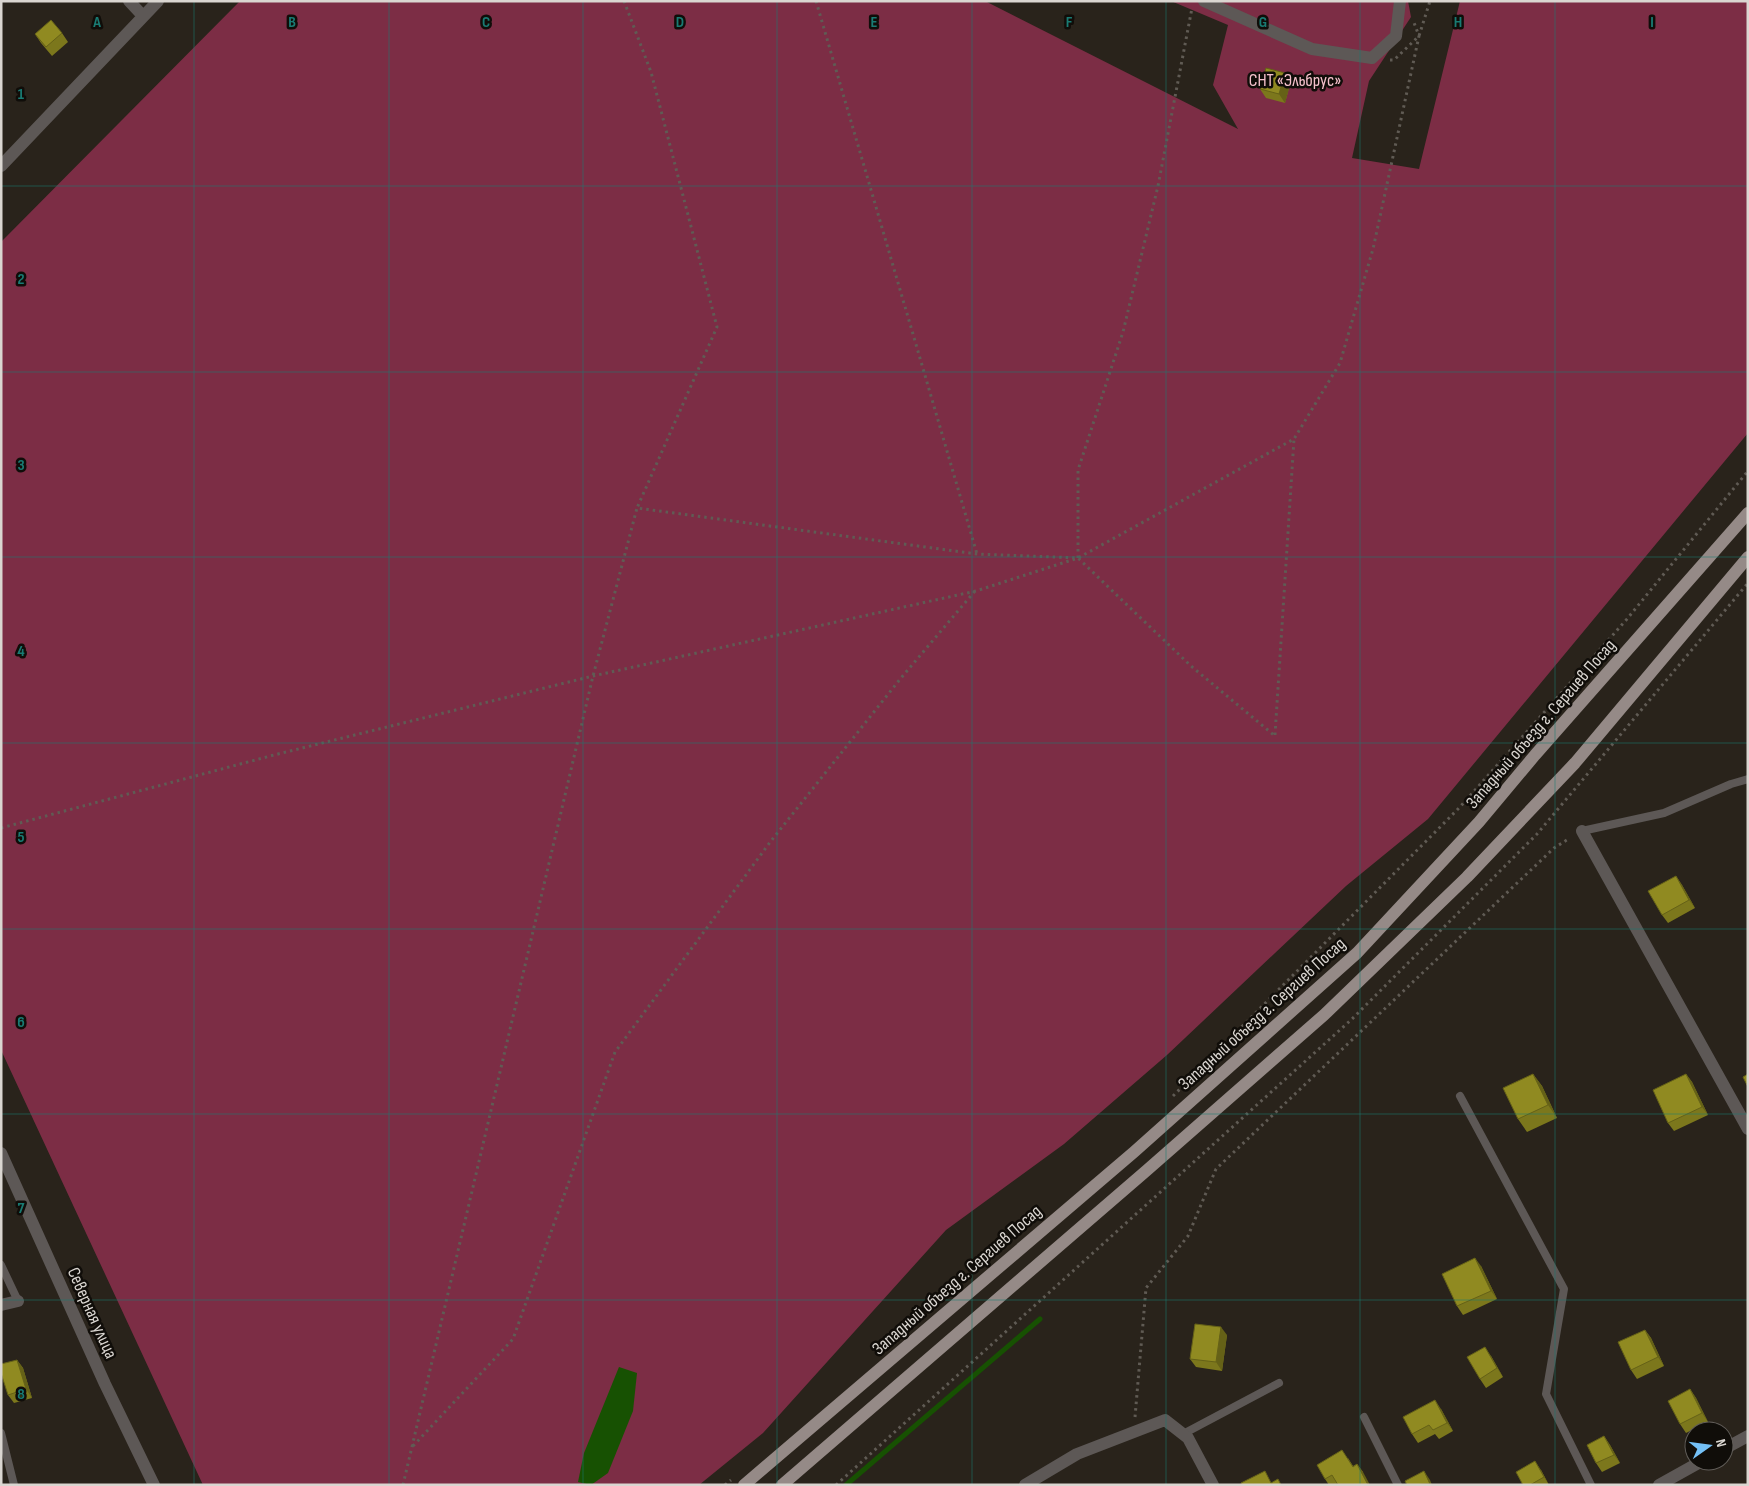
<svg xmlns="http://www.w3.org/2000/svg" width="1749" height="1486" font-family="'Sofia Sans Condensed',sans-serif">
  <style>
    .green { fill: #7c2d45 }
    .water { fill: #175102 }
    .lines { fill: none; stroke-linecap: round; stroke-linejoin: round }
    .stream { stroke: #175102; stroke-width: 5 }
    .path { stroke: #605b54; stroke-width: 3; stroke-dasharray: 2.5 4; stroke-linecap: butt }
    .service { stroke: #5d5856; stroke-width: 8 }
    .minor { stroke: #5d5856; stroke-width: 12 }
    .primary { stroke: #958a87; stroke-width: 12 }
    .wall { fill: #7c771c }
    .shaded-wall { fill: #656117 }
    .building { fill: #908a21; stroke: #656117 }
    .grid { fill: none; stroke: #197b73; stroke-width: 1; stroke-opacity: 0.55 }
    .labels { text-anchor: middle; dominant-baseline: central; stroke-width: 5; stroke-linejoin: round; paint-order: stroke }
    .park-label { font-size: 18px; fill: #f5c1cc; stroke: #100d09 }
    .street-label { font-size: 18px; fill: #dad6d1; stroke: #100d09 }
    .grid-label { font-size: 16px; text-anchor: middle; font-weight: bold; fill: #197b73; stroke: #100d09; stroke-width: 5; stroke-linejoin: round; paint-order: stroke }
  </style>
  <rect width="100%" height="100%" fill="#29231b"/>
  <path class="green" d="M240,1H985L1238,129L1213,85L1228,25L1171,1H1408L1411,17L1369,81L1352,158L1419,169L1460,1H1748V433L1428,819L1346,886L1167,1055L1064,1144L946,1230L763,1433L699,1485H203L1,1050V242Z"/>
  <path class="water" d="M619,1367L637,1373L633,1411L608,1473L591,1485L578,1482L584,1453Z"/>
  <g class="lines">
    <path class="stream" d="M846,1485L1040,1319"/>
    <path class="path" d="M624,1L651,72L717,327L637,508
      M816,1L977,554
      M1390,60H1394L1419,36L1430,1
      M1078,558V470L1123,332L1158,186L1192,8
      M1275,735L1294,439
      M1,828L274,755L593,676L976,591L1078,558L1294,439L1340,363L1373,249L1419,36L1413,20
      M1173,1096L1460,807L1627,619L1748,471
      M1135,1417L1146,1288L1188,1236L1216,1169L1554,848L1570,838
      M413,1446L513,1339L615,1052L771,841L901,678L975,591
      M403,1485L593,676L637,508L977,554L1078,558L1191,666L1275,736
      M725,1485L731,1480
      M836,1485L1352,1019L1537,834L1748,583"/>
    <path class="service" d="M1582,831L1664,813L1731,784L1748,779
      M1460,1096L1564,1289L1546,1394L1591,1485
      M1,1265L18,1301
      M1364,1417L1398,1485
      M1,1433L14,1485
      M1183,1434L1279,1383"/>
    <path class="minor" d="M129,1L143,16
      M1204,1L1312,49L1372,58L1396,36L1400,1
      M1,166L158,1
      M1582,831L1748,1129
      M1,1153L105,1384L154,1485
      M1,1305L18,1301
      M1724,1449L1748,1436
      M1025,1485L1077,1454L1165,1420L1188,1438L1213,1485
      M1659,1485L1702,1461"/>
    <path class="primary" d="M744,1485L1134,1152L1357,953L1479,822L1535,755L1748,513
      M782,1485L1146,1171L1324,1015L1467,877L1575,763L1748,557"/>
  </g>
  <path class="wall" d="M62,33L68,42L52,56L41,43L35,34Z
    M1285,73L1291,81L1285,103L1266,98L1260,89Z
    M1676,876L1682,885L1695,908L1668,923L1662,915Z
    M1533,1074L1542,1086L1557,1118L1527,1132L1518,1119Z
    M1686,1074L1692,1082L1708,1115L1674,1131L1668,1123Z
    M1481,1266L1497,1299L1463,1315L1457,1306Z
    M1645,1330L1651,1338L1664,1366L1637,1379L1631,1370Z
    M1227,1335L1222,1371L1196,1367L1190,1359Z
    M1491,1356L1503,1377L1486,1388L1480,1379Z
    M17,1360L23,1368L32,1398L14,1403L8,1395Z
    M1690,1389L1696,1398L1708,1422L1686,1433L1680,1424Z
    M1441,1409L1453,1431L1439,1439L1435,1434L1418,1443L1412,1434Z
    M1604,1436L1610,1445L1620,1463L1602,1472L1596,1463Z
    M1348,1458L1353,1466L1357,1464L1363,1472L1335,1485H1329L1325,1479Z
    M1541,1470L1549,1485H1523Z"/>
  <path class="shaded-wall" d="M1285,73L1291,81L1285,103L1279,94Z
    M1676,876L1682,885L1695,908L1689,900Z
    M1533,1074L1542,1086L1557,1118L1548,1105Z
    M1686,1074L1692,1082L1708,1115L1702,1107Z
    M1475,1258L1481,1266L1497,1299L1491,1291Z
    M1221,1327L1227,1335L1222,1371L1216,1362Z
    M1645,1330L1651,1338L1664,1366L1658,1357Z
    M1485,1347L1491,1356L1503,1377L1497,1368Z
    M17,1360L23,1368L32,1398L26,1389Z
    M1690,1389L1696,1398L1708,1422L1702,1413Z
    M1435,1400L1441,1409L1453,1431L1447,1423Z
    M1604,1436L1610,1445L1620,1463L1614,1455Z
    M1535,1461L1541,1470L1549,1485L1544,1477Z
    M1357,1464L1363,1472L1370,1485H1368Z
    M1424,1471L1430,1480L1432,1485L1430,1484Z"/>
  <path class="building" d="M51,20L62,33L46,47L35,34Z
    M1266,68L1285,73L1279,94L1260,89Z
    M1676,876L1689,900L1662,915L1648,891Z
    M1533,1074L1548,1105L1518,1119L1503,1088Z
    M1686,1074L1702,1107L1668,1123L1653,1090Z
    M1748,1074V1087L1743,1077Z
    M1475,1258L1491,1291L1457,1306L1442,1274Z
    M1195,1324L1221,1327L1216,1362L1190,1359Z
    M1645,1330L1658,1357L1631,1370L1618,1342Z
    M1485,1347L1497,1368L1480,1379L1467,1357Z
    M17,1360L26,1389L8,1395L1,1373V1364Z
    M1690,1389L1702,1413L1680,1424L1668,1401Z
    M1435,1400L1447,1423L1433,1430L1429,1425L1412,1434L1403,1417Z
    M1604,1436L1614,1455L1596,1463L1587,1445Z
    M1342,1450L1353,1467L1357,1464L1368,1485H1338L1332,1475L1325,1479L1317,1465Z
    M1535,1461L1544,1477L1530,1485H1523L1516,1472Z
    M1265,1471L1271,1483L1278,1479L1281,1485H1242L1241,1483Z
    M1424,1471L1430,1484L1407,1485L1405,1481Z"/>
  <path class="grid" d="M194,1V1485M389,1V1485M583,1V1485M777,1V1485M972,1V1485M1166,1V1485M1360,1V1485M1555,1V1485M1,186H1748M1,372H1748M1,557H1748M1,743H1748M1,929H1748M1,1114H1748M1,1300H1748"/>
  <g class="labels">
    <g class="park-label">
      <text x="1295" y="80">СНТ «Эльбрус»</text>
    </g>
    <g class="street-label">
      <text transform="translate(1541 724) rotate(-49)">Западный объезд г. Сергиев Посад</text>
      <text transform="translate(1262 1014) rotate(-42)">Западный объезд г. Сергиев Посад</text>
      <text transform="translate(957 1280) rotate(-41)">Западный объезд г. Сергиев Посад</text>
      <text transform="translate(92 1313) rotate(66)">Северная улица</text>
    </g>
  </g>
  <g class="grid-label">
    <text x="97" y="27">A</text>
    <text x="292" y="27">B</text>
    <text x="486" y="27">C</text>
    <text x="680" y="27">D</text>
    <text x="874" y="27">E</text>
    <text x="1069" y="27">F</text>
    <text x="1263" y="27">G</text>
    <text x="1458" y="27">H</text>
    <text x="1652" y="27">I</text>
    <text x="21" y="99">1</text>
    <text x="21" y="284">2</text>
    <text x="21" y="470">3</text>
    <text x="21" y="656">4</text>
    <text x="21" y="842">5</text>
    <text x="21" y="1027">6</text>
    <text x="21" y="1213">7</text>
    <text x="21" y="1399">8</text>
  </g>
  <rect width="1749" height="1486" fill="none" stroke="#dad6d1" stroke-width="5"/>
  <g transform="translate(1709 1446) rotate(76)"><circle r="24" fill="#100d09" stroke="#615d59"/>
  <path d="M0-4L9 19L0 12L-9 19Z" fill="#74c0f6"/>
  <text y="-8" font-size="14" font-weight="bold" text-anchor="middle" fill="#dad6d1">N</text>
  </g>
</svg>
